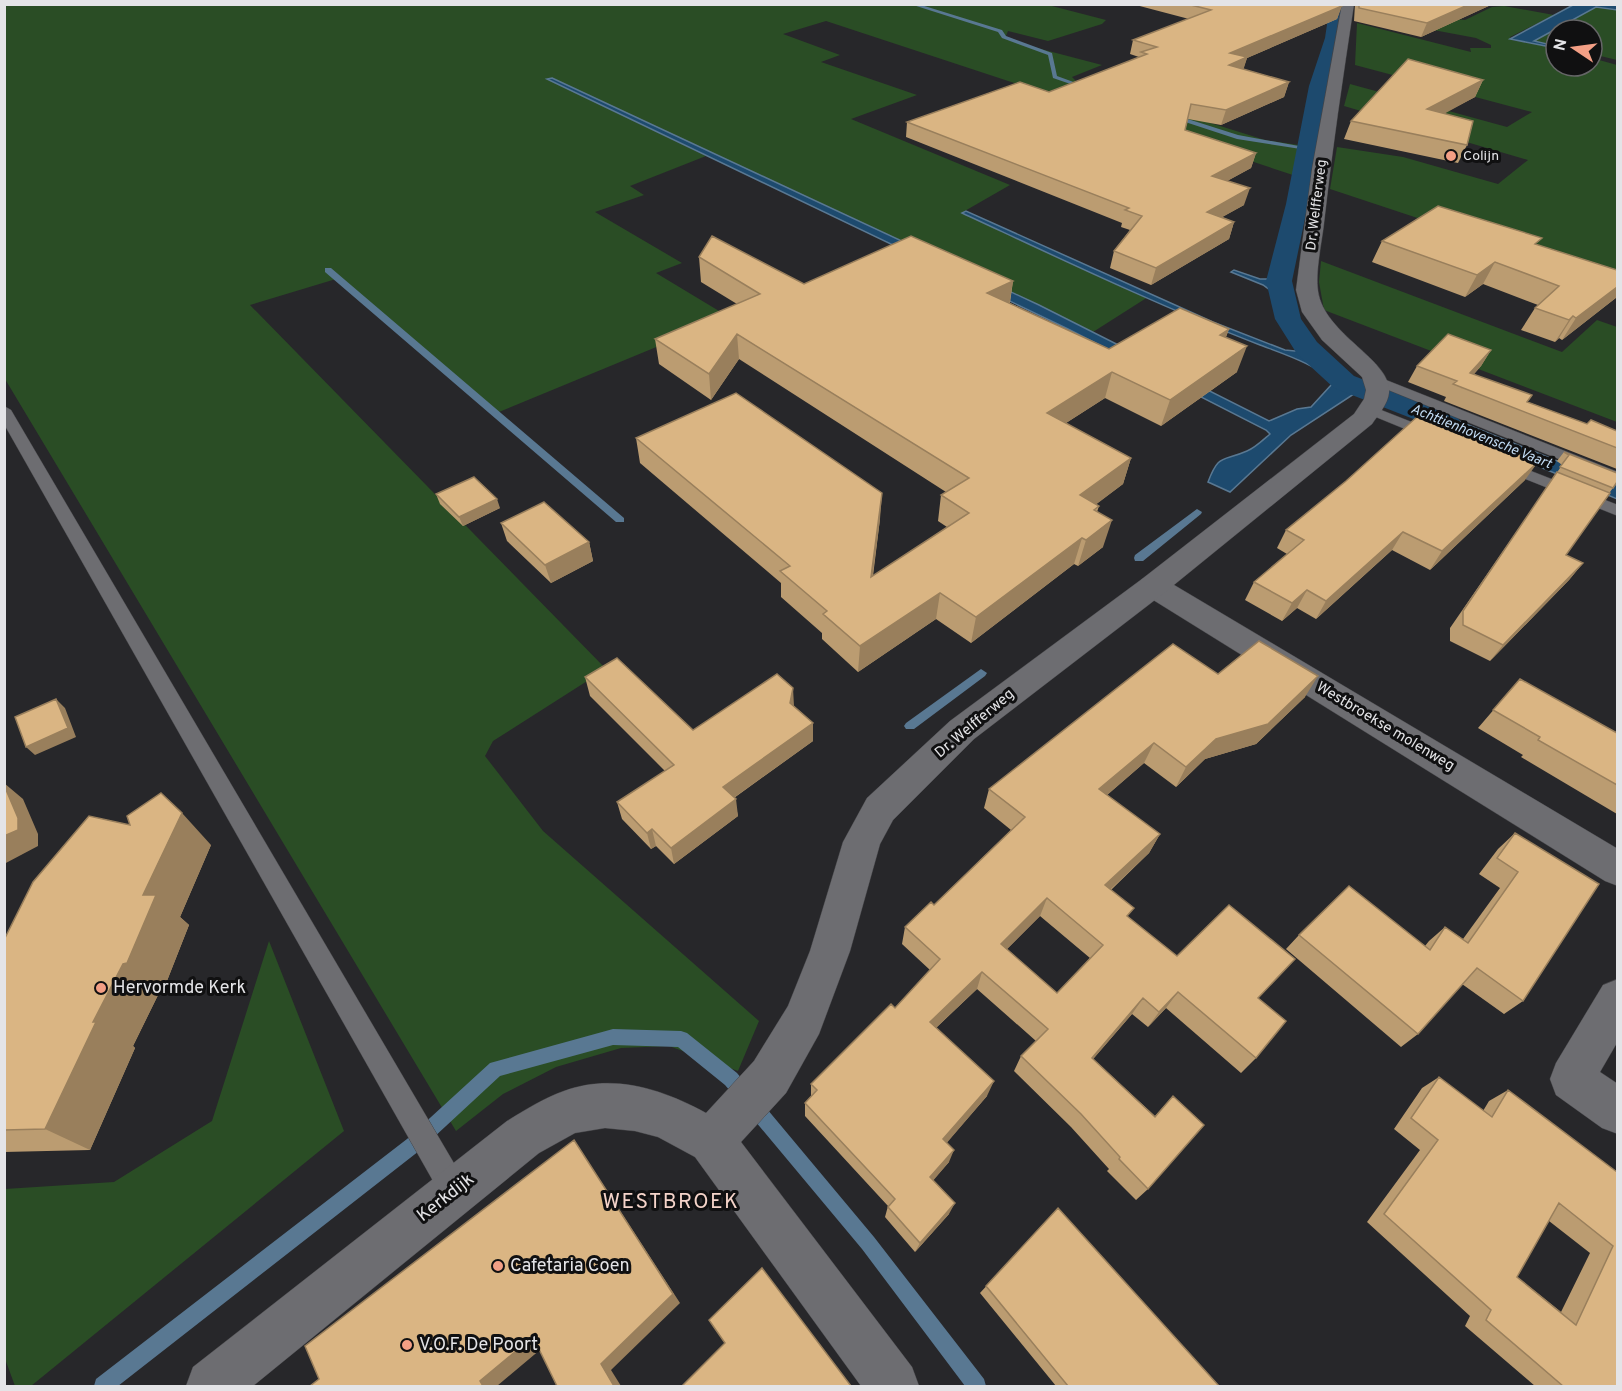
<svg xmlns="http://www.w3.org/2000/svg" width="1622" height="1391" font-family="Overpass,sans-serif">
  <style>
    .green { fill: #2a4d25 }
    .water { fill: #1d4a6e; stroke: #597892; stroke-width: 1.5 }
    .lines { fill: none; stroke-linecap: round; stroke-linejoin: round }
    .stream { fill: #597892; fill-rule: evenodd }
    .canal { fill: #1d4a6e; fill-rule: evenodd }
    .service-casing { stroke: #434346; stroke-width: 1 }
    .minor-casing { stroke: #434346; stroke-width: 1 }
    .tertiary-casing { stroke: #434346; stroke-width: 1 }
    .service { fill: #6d6d71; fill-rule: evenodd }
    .minor { fill: #6d6d71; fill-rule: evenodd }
    .tertiary { fill: #6d6d71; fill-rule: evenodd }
    .wall { fill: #bb9c71; fill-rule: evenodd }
    .shaded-wall { fill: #997f5c }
    .building { fill: #dab583; stroke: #997f5c; stroke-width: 1.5; fill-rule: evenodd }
    .poi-dot { fill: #f39f85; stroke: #101011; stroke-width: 2 }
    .labels { text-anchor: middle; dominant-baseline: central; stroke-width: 6; stroke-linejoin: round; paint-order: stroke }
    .far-poi-label { font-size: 14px; fill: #e4e4e7; stroke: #101011; text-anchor: start }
    .far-street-label { font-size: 14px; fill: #e4e4e7; stroke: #101011 }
    .far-water-label { font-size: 14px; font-style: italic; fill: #c2dcf4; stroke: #101011 }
    .street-label { font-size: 15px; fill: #e4e4e7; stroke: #101011 }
    .near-poi-label { font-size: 18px; fill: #e4e4e7; stroke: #101011; text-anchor: start }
    .near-street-label { font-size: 18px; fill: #e4e4e7; stroke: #101011 }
    .near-quarter-label { font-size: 21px; letter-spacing: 1.5px; fill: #f5d4ca; stroke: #101011 }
  </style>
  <rect width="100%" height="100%" fill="#27272a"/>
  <path class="green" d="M5,5H1048L1106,20L1102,24L1048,41L1008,31L1006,36L1007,39L1018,43L1102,65L1072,77L1076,81L1265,140L1312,147L1305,179L826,21L783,34L840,55L821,62L917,95L851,119L1010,185L963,212L1148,297L1093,332L552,78L548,79L706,156L630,186L644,195L595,212L682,263L656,273L729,317L494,414L336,279L250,305L606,669L493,741L485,756L543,831L759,1021L738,1071L669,1046L621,1048L556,1067L503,1094L456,1131L5,379Z
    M1504,6L1554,15L1510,37L1512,40L1556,48V66H1592V58L1617,65V284L1330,189L1337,147L1403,157L1498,184L1528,160L1344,106L1350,84L1507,127L1532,112L1355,65L1357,23L1471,52L1470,48H1491V45L1476,38L1428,29L1434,17L1465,20L1492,7Z
    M1596,7L1617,10V60L1592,54V30H1556V46L1533,41Z
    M1321,261L1562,352L1597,320L1617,327V422L1324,310L1319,282Z
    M269,941L344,1131L31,1386H15L4,1356L5,1189L114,1182L212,1121Z"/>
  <path class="water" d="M1573,5H1617V10L1596,7L1534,41L1556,46V48L1510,39Z
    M552,78L1039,305L1269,421L1297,409L1311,407L1332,384C1325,367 1278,352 1260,345C1159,306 1061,259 962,213L966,211L1213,322L1285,350L1295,351L1300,349L1280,317L1274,293L1263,285L1231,272L1234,270L1260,279H1271L1277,261L1289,265C1288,277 1286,291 1288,303C1294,335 1336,363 1359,383L1357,392L1291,435L1230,492L1208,482C1219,453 1222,462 1247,451C1255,448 1263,440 1270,434L1266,430L1068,329L547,79Z
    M1399,397L1617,485V499L1391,405Z"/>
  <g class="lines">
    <path class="stream" d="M910,4H918L1002,30L1006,36L1052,53L1057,76L1090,88L1085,89L1053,78L1048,55L1002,38L998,32Z
      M1172,114L1238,135L1310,148L1307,150L1237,139L1170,117Z
      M325,268H331L624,518V522H616L325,272Z
      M1197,509L1202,512L1201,514L1143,561H1135L1134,558L1135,555Z
      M981,669L987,673L985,676L914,729H906L904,726L906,723Z
      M613,1029L681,1031L687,1033L737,1073L874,1237L984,1379L986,1386H965L862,1249L725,1085L678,1047L613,1045L500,1076L419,1151L118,1386H94L96,1379L407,1139L490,1063Z"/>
    <path class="canal" d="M1330,4H1346L1341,38L1327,86L1308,204L1292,281L1301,319L1317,342L1354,376L1456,415L1460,421L1456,427L1445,430L1434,427L1334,388L1297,354L1275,319L1266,281L1286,204L1309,86L1325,38Z"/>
    <g class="service-casing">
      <path id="service" d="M1376,376L1618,472V483L1371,383L1369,380Z
        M4,406L11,410L465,1182L469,1192L465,1202L455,1206L445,1202L4,424Z
        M1371,406L1437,432L1439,435L1432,439L1427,438L1366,413L1364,410L1366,407Z
        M1503,460L1618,505V516L1498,468L1495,465Z"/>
    </g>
    <g class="minor-casing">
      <path id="minor" d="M1153,576L1164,579L1618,849V886L1605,881L1142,593L1138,586L1142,579Z
        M1618,979V1041L1600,1072L1618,1084V1134L1602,1128L1556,1095L1550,1079L1556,1063L1603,985Z"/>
    </g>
    <g class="tertiary-casing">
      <path id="tertiary" d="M1342,4H1354C1343,77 1332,150 1324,223C1322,242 1315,272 1318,291C1324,335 1393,360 1389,393C1388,404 1378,415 1372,424L1164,593L974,739L893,820L880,844L850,951L819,1034L786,1093L741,1142L912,1367L919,1386H861L695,1157L658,1137L635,1131L605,1128L575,1133L539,1153L253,1386H186L193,1367L507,1121C525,1110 544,1098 564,1091C613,1073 662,1089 706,1113L754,1061L788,1006L810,951L843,842L867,798L950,721L1142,579L1354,414L1364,399L1366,390L1362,377L1322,340L1302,312L1296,290L1312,169Z"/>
    </g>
    <use href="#service" class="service"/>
    <use href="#minor" class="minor"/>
    <use href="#tertiary" class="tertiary"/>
  </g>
  <path class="wall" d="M1132,4H1342L1337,19L1247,58L1243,69L1289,82L1284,97L1221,125L1188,119L1185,130L1256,153L1251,168L1227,181L1244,205L1222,217L1234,222L1229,239L1151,285L1110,268L1114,251L1130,230L1121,227L1122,223L906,137L907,122L1049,92L1139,57L1130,54L1133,40L1189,19Z
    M1355,4H1493L1421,37L1354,21Z
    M1483,80L1475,97L1444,113L1467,145L1458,163L1344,139L1351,121Z
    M1382,241L1538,245L1617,270V297L1562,340L1559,338L1555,342L1521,330L1535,308L1538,305L1483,284L1465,297L1372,262Z
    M699,257L804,284L1013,281L1010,303L1109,349L1229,329L1226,337L1237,372L1161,426L1105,398L1066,423L1131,458L1123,484L1096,504L1099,506L1097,512L1103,547L1078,566L1074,564L971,643L936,619L858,672L822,639V633L781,597V583L640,463L636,438L880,519L873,576L947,527L938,521L941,495L946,492L739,359L711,400L659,364L655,339L737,304L701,282Z
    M1491,350L1481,366L1474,374L1528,402L1587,424L1617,431V469L1444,401L1446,397L1408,382L1417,366Z
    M1564,452L1617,482L1566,555L1583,563L1569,580L1490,661L1450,641V628L1554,477L1562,465L1557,461Z
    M1525,480L1430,570L1392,550L1316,619L1297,608L1282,621L1245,600L1254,582L1287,554L1277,548L1286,530Z
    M436,494L500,508L463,526L440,504Z
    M501,523L589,542L593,561L551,583L507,541Z
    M1218,674L1305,697L1256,744L1205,759L1176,787L1144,763L1107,795L1160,834L1149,853L1111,890L1129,918L1177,956L1258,998L1256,1058L1241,1073L1166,1008L1148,1027L1132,1014L1093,1059L1155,1116L1173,1096L1148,1189L1136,1200L1107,1171L1109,1169L1071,1127L1014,1071L1021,1056L1036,1041L977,989L936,1028L987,1096L947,1142L949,1162L933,1180L949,1214L915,1252L885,1217L888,1206L805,1116V1103L811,1097V1084L895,1008L930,970L902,944L905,927L934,905L1011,830L984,808L989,789ZM1040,916L1090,958L1057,993L1007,949Z
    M585,677L693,730L794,706L813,723V741L734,798L738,816L674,864L656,846L651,849L622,819L617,802L665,771L590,696Z
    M1520,679L1617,733V814L1521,757L1523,755L1478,728Z
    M1515,833L1599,884L1523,1001L1504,1014L1462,984L1418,1034L1401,1047L1286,949L1299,935L1425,946L1429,941L1445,927L1463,939L1500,888L1479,874L1498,849Z
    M211,845L180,917L189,925L163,991H160L133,1046L135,1048L90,1150L4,1152V940Z
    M1439,1077L1483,1111L1489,1101L1508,1090L1617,1172V1386H1535L1465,1326L1470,1316L1367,1222L1420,1150L1394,1129L1422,1088ZM1549,1221L1590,1253L1561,1312L1517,1277Z
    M1058,1208L1219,1386H1056L980,1293Z"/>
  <path class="shaded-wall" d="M1470,4H1493L1421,37L1427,23Z
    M1342,6L1337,19L1247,58L1243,71L1225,80L1230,53Z
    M1483,80L1475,97L1420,127L1427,109Z
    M1289,82L1284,97L1221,125L1226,110Z
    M1256,153L1251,168L1207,192L1212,176Z
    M1250,188L1244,205L1201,229L1207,212Z
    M1234,222L1229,239L1151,285L1156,268Z
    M1495,262L1483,284L1465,297L1477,275Z
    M1013,281L1009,306L987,293Z
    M1617,287V297L1562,340L1576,318Z
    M1573,316L1559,338L1555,342L1569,320Z
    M1229,329L1219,354L1220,335Z
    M737,334L739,359L711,400L709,374Z
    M1247,346L1237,372L1161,426L1170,400Z
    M1491,350L1481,366L1461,389L1470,373Z
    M1112,372L1105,398L1041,439L1047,413Z
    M1131,458L1123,484L1073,522L1080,495Z
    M1538,462L1525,480L1430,570L1442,551Z
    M882,493L880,519L869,603L871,577Z
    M497,499L500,508L463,526L459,517Z
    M1112,520L1103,547L1078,566L1086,540Z
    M1403,532L1392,550L1316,619L1326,601Z
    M1082,538L1074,564L971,643L976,617Z
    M589,542L593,561L551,583L545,565Z
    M1583,563L1569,580L1490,661L1503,645Z
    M1307,590L1297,608L1282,621L1292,603Z
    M940,593L936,619L858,672L860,646Z
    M1318,676L1305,697L1256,744L1205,759L1176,787L1186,767L1216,739Z
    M793,688L794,706L790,703Z
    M56,699L65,708L76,737L35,755L26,747Z
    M813,723V741L725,804L723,787Z
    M1154,743L1144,763L1091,809L1099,789Z
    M4,783L23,799L38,834V846L4,864Z
    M736,799L738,816L674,864L671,848Z
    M182,813L211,845L180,917L189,925L163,991H160L133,1046L135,1048L90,1150L45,1129L93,1022L123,964L143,895Z
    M652,829L656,846L651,849L647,833Z
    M1160,834L1149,853L1096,903L1105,885Z
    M1047,898L1040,916L995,961L1001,944Z
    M982,972L977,989L926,1037L930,1022Z
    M1178,992L1166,1008L1148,1027L1159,1012Z
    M1143,998L1132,1014L1082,1072L1092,1058Z
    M994,1081L987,1096L939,1152L943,1139Z
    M574,1140L680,1303L611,1370L621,1386H614L601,1364Z
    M954,1150L949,1162L926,1189L930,1177Z
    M955,1203L949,1214L915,1252L920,1243Z
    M533,1337L547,1344L497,1386H483L480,1381Z"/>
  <path class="building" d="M1187,4H1342V6L1230,53L1247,57L1229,65L1289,82L1226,110L1191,104L1185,130L1256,153L1212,176L1250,188L1207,212L1234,222L1156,268L1114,251L1142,216L1125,210L1129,208L907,122L1020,82L1049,92L1147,54L1141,52L1157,47L1133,40L1211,10Z
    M1359,4H1470L1427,23L1359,8Z
    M1408,59L1483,80L1427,109L1473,121L1467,145L1351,121Z
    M1438,206L1542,238L1535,244L1617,270V287L1576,318L1573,316L1569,320L1535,308L1559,286L1495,262L1477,275L1382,241Z
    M712,236L804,284L911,236L1013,281L987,293L1109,349L1180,308L1229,329L1220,335L1247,346L1170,400L1112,372L1047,413L1131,458L1080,495L1099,506L1094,510L1112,520L1086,540L1082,538L976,617L940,593L860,646L823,614L827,611L780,571L790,566L636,438L736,393L882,493L871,577L969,513L941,495L969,478L737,334L709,374L655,339L760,294L699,257Z
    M1448,334L1491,350L1470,373L1532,395L1527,402L1587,424L1591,420L1617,431V448L1453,384L1457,381L1417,366Z
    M1419,415L1538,462L1442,551L1403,532L1326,601L1307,590L1292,603L1254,582L1304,540L1286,530L1346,481Z
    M1564,452L1617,473V482L1613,488L1560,467L1569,455Z
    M1557,472L1610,493L1566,555L1583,563L1503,645L1463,625V611Z
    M474,477L497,499L459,517L436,494Z
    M544,502L589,542L545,565L501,523Z
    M1259,641L1318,676L1268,724L1216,739L1186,767L1154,743L1099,789L1160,834L1105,885L1134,908L1127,916L1177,956L1229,905L1295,959L1258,998L1286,1021L1256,1058L1178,992L1159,1012L1143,998L1092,1058L1155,1117L1173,1096L1204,1125L1148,1189L1119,1159L1120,1157L1081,1114L1021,1056L1048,1029L982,972L930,1022L994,1081L943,1139L954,1150L930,1177L955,1203L920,1243L888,1207L895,1199L805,1103L817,1090L811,1084L891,1004L895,1008L940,959L905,927L931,902L934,905L1025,817L989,789L1173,644L1218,674ZM1047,898L1103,945L1057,993L1001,944Z
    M617,658L693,730L777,674L793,688L790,703L813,723L723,787L736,799L671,848L652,829L647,833L617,802L674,765L585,677Z
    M1520,679L1617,733V785L1538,740L1540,737L1493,710Z
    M56,699L68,728L26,747L15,717Z
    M4,785L18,818V830L4,836Z
    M161,793L182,813L143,895H156L127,963L123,964L93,1022H96L45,1129L4,1130V940L33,882L89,816L130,825L127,816Z
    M1515,833L1599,884L1523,1001L1477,968L1418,1034L1299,935L1349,886L1430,950L1445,927L1468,943L1518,872L1497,858Z
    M1439,1077L1492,1117L1508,1090L1617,1172V1386H1563L1486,1320L1491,1310L1384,1214L1438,1140L1411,1118ZM1559,1203L1613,1246L1576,1325L1517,1277Z
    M574,1140L673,1294L601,1364L614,1386H557L533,1337L480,1381L483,1386H310L319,1379L305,1346Z
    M1058,1208L1219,1386H1068L986,1286Z
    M762,1268L851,1386H682L725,1343L709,1320Z"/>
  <g class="poi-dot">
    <circle cx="1451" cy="156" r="6"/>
    <circle cx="101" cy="988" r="6"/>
    <circle cx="498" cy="1266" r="6"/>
    <circle cx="407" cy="1345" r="6"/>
  </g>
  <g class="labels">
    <g class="far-poi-label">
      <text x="1463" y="156">Colijn</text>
    </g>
    <g class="far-street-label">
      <text transform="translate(1317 205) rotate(-83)">Dr. Welfferweg</text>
    </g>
    <g class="far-water-label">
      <text transform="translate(1481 437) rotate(22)">Achttienhovensche Vaart</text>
    </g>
    <g class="street-label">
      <text transform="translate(975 724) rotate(-40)">Dr. Welfferweg</text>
      <text transform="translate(1385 727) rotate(31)">Westbroekse molenweg</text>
    </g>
    <g class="near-poi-label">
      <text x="113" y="988">Hervormde Kerk</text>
      <text x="510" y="1266">Cafetaria Coen</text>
      <text x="419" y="1345">V.O.F. De Poort</text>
    </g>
    <g class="near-street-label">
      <text transform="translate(446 1198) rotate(-38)">Kerkdijk</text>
    </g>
    <g class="near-quarter-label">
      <text x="671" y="1202">WESTBROEK</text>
    </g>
  </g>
  <rect width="1622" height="1391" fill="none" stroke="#e4e4e7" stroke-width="12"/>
  <g transform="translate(1574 48) rotate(283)"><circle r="28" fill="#101011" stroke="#656567" stroke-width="1.5"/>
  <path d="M0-4.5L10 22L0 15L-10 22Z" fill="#f39f85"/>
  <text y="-9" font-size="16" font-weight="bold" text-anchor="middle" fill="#e4e4e7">N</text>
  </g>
</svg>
